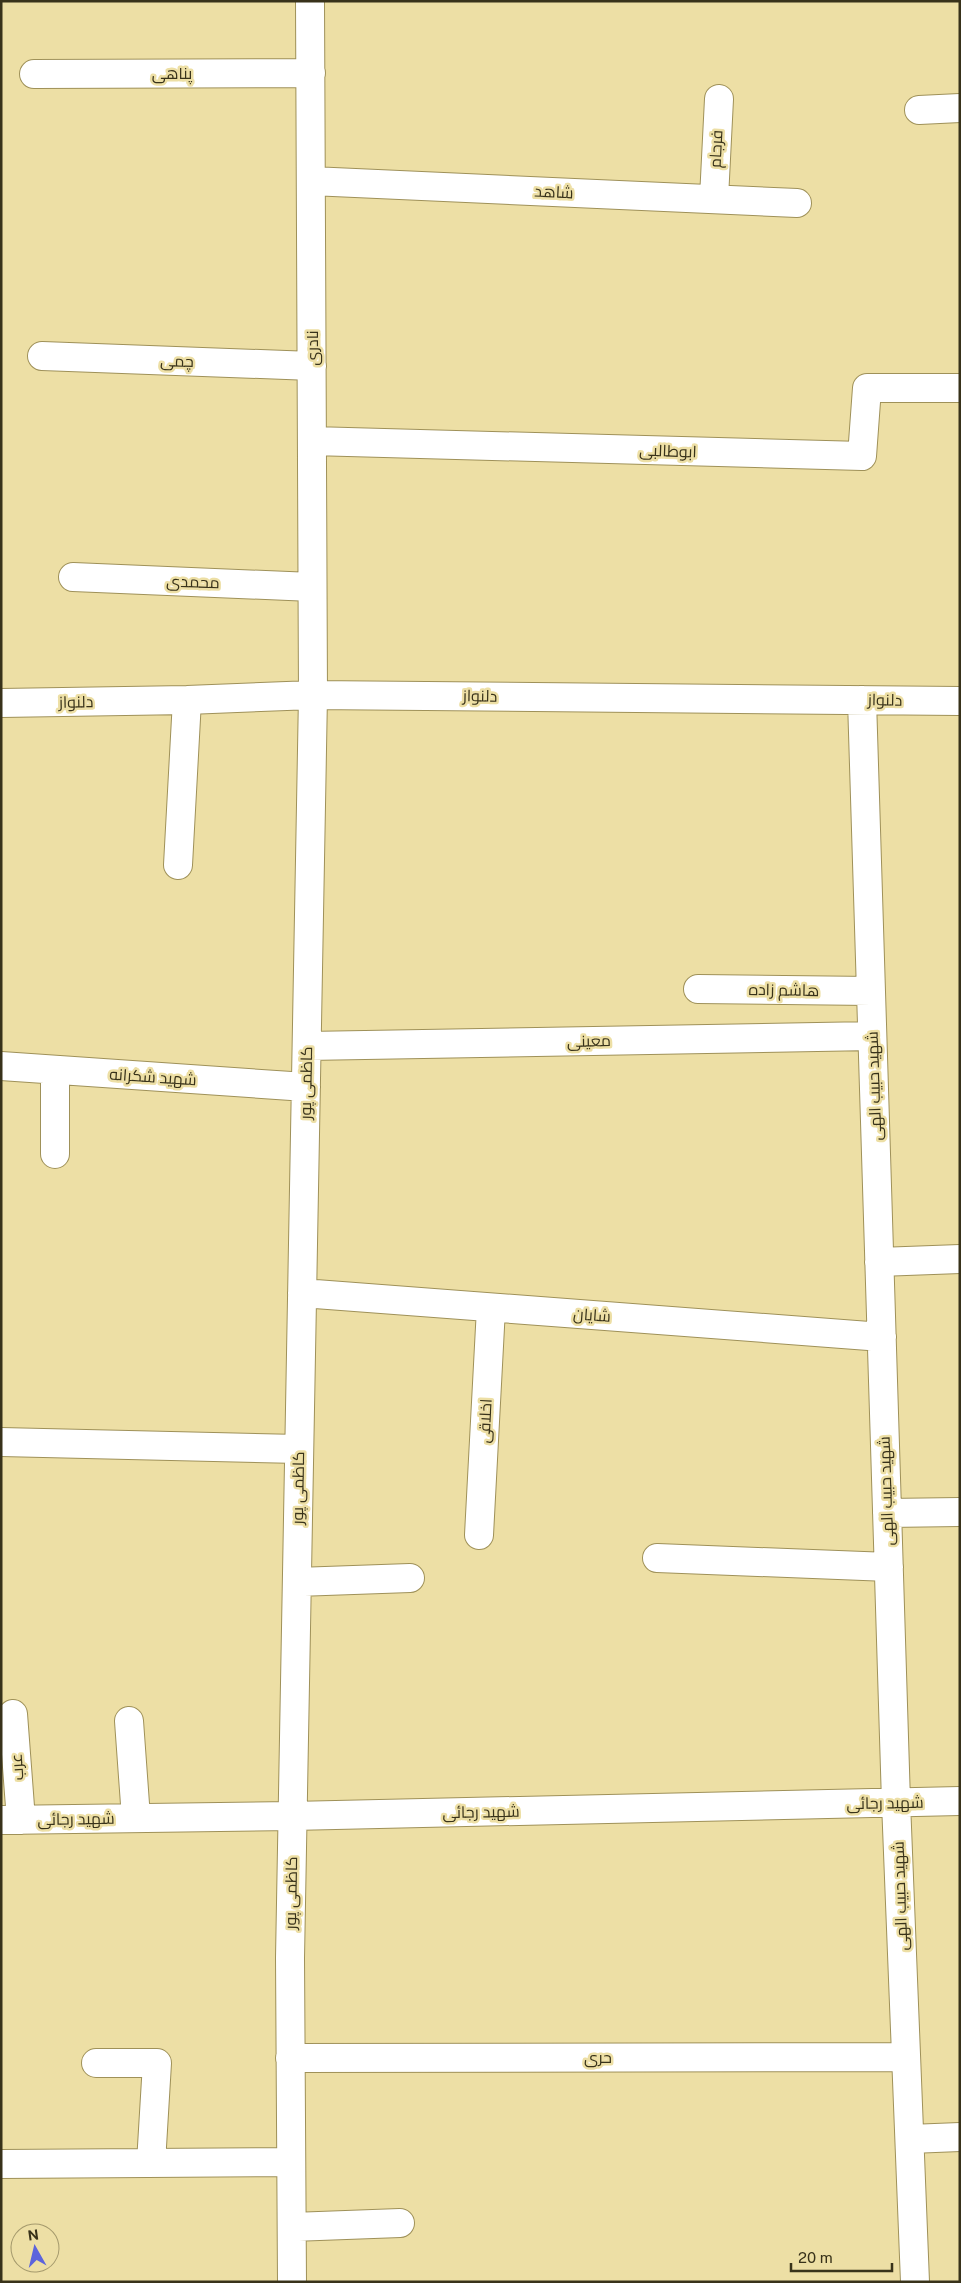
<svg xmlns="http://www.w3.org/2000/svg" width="961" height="2283" font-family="'Public Sans',Cairo,sans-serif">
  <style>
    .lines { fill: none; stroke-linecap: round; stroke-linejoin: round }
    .minor-casing { stroke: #9f9159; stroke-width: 30 }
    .minor { stroke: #fff; stroke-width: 28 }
    .labels { text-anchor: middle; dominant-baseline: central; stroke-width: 5; stroke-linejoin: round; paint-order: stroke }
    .street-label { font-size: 16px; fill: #38321a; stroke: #eddfa5 }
  </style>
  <rect width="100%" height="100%" fill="#eddfa5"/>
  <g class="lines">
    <g class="minor-casing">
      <path id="minor" d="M34,74L311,73
        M919,110L960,108
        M311,181L797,203
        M714,198L719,99
        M42,356L312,366
        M312,441L862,456L867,388H960
        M73,577L312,587
        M862,700L896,1802L915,2282
        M1,703L187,700L313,695L960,701
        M178,865L187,700
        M698,989L871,991
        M307,1046L872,1036
        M1,1066L306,1087
        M55,1070V1154
        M879,1262L960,1259
        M302,1293L882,1337
        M1,1442L299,1449
        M887,1513L960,1512
        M479,1535L491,1308
        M657,1558L889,1567
        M297,1582L410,1578
        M13,1714L21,1820
        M129,1721L136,1818
        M1,1820L292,1816L960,1801
        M290,2058L906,2057
        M96,2063H157L151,2163
        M910,2139L960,2137
        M1,2164L291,2162
        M292,2227L400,2223
        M292,2282L290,1958L313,695L310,1"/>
    </g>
    <use href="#minor" class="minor"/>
  </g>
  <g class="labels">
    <g class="street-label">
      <text x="172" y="73">پناهی</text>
      <text transform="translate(716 149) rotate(-87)">فرجام</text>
      <text transform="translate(554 192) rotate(3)">شاهد</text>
      <text transform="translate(312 348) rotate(-90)">نادری</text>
      <text transform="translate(177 361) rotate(2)">چمی</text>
      <text transform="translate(668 451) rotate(2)">ابوطالبی</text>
      <text transform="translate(193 582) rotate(2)">محمدی</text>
      <text transform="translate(480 696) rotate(1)">دلنواز</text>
      <text transform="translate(885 700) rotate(1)">دلنواز</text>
      <text transform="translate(76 702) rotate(-1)">دلنواز</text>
      <text transform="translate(784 990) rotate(1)">هاشم زاده</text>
      <text transform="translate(589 1041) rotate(-1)">معینی</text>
      <text transform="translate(153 1077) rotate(4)">شهید شکرانه</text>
      <text transform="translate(306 1083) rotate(-89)">کاظمی پور</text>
      <text transform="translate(874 1086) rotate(-92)">شهید حبیب الهی</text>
      <text transform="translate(592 1315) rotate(4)">شایان</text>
      <text transform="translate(485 1421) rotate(-87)">اخلاقی</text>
      <text transform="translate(298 1488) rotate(-89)">کاظمی پور</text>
      <text transform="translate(886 1491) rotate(-92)">شهید حبیب الهی</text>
      <text transform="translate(17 1767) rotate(-94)">عرب</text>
      <text transform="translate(885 1803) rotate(-1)">شهید رجائی</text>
      <text transform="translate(481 1812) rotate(-1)">شهید رجائی</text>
      <text transform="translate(76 1819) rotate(-1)">شهید رجائی</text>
      <text transform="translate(291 1893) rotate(-89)">کاظمی پور</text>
      <text transform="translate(900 1896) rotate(-92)">شهید حبیب الهی</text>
      <text x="598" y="2057">حری</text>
    </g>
  </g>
  <rect width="961" height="2283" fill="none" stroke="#38321a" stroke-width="5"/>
  <g transform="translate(35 2248) rotate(352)"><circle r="24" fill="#eddfa5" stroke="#a59a6d"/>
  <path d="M0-4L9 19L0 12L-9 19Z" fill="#5c64dc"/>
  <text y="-8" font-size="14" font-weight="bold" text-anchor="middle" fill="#38321a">N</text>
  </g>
  <path d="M791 2263v8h101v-8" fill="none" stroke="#38321a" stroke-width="2.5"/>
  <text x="798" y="2263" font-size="15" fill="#38321a" stroke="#eddfa5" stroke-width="4" paint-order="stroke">20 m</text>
</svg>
